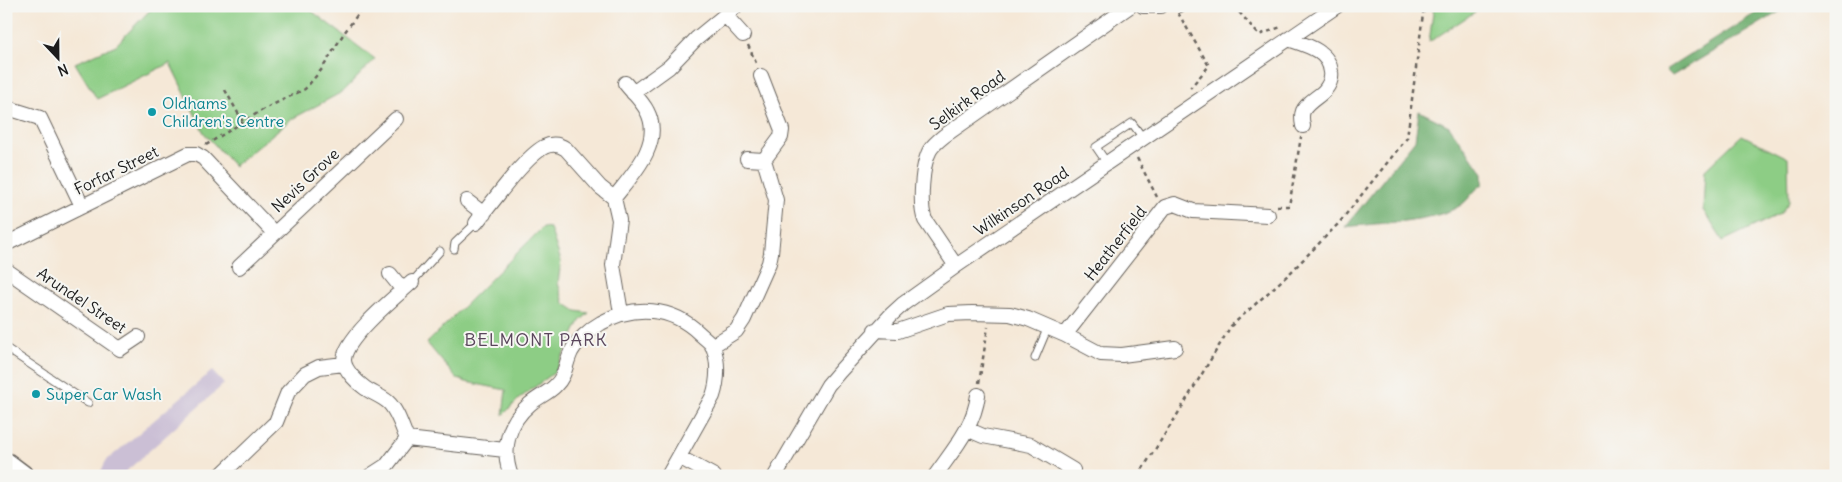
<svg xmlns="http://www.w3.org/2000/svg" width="1842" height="482" font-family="Delius,sans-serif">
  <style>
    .industrial { fill: #cbbfd5 }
    .green { fill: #8dcd85; stroke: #547450 }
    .forest { fill: #72b072; stroke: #476647 }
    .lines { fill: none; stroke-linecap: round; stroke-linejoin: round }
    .lane-casing { stroke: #68635d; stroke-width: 9 }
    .street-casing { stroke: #68635d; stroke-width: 16 }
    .primary-casing { stroke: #68635d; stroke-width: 25 }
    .path { stroke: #68635d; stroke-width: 2.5; stroke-dasharray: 4 4; stroke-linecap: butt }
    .lane { stroke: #fff; stroke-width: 7 }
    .street { stroke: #fff; stroke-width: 14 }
    .primary { stroke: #fff; stroke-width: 22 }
    .culture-dot { fill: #0f9aa8; stroke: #f6f6f2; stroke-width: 2 }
    .labels { text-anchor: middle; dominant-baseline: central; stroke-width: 4; stroke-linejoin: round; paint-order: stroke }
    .street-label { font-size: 16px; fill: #1c1c1c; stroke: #f6f6f2 }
    .culture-label { font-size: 16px; fill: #0d838f; stroke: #f6f6f2; text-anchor: start }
    .neighbourhood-label { font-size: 18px; letter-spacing: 1px; fill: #5a465c; stroke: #f6f6f2 }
  </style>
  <rect width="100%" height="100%" fill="#f6f6f2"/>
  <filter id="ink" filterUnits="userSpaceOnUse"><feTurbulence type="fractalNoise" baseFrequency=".02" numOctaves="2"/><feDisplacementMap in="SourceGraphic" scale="10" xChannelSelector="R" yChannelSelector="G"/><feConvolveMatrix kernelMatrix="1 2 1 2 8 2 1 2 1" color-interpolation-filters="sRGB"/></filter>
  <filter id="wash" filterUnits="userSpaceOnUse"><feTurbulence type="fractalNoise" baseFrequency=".0096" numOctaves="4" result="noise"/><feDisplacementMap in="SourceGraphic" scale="20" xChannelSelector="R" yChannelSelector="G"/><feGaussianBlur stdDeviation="1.12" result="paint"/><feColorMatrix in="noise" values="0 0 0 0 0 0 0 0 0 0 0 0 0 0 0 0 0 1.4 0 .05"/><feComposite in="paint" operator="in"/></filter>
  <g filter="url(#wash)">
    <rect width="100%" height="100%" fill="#f5e8d7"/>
    <path class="industrial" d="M212,371L224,384L121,476L99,475L106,461Z"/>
    <path class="green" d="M154,6H305L375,59L344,91L290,120L234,166L204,133L170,63L97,99L75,63L116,45Z
      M1434,6H1484L1429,42Z
      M1742,135L1788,158L1789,202L1780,214L1723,241L1703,210L1705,170Z
      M543,227L550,228L561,261L558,283L564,303L576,311L589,313L580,321L555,372L520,398L503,415L506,390L466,382L456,378L427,343Z"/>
    <path class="forest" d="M1767,6H1789L1672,76L1666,70Z
      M1419,111L1449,126L1483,173V184C1474,189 1470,199 1461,205C1437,222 1375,223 1345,227L1415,140Z"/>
  </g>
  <g filter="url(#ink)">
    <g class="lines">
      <g class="lane-casing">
        <path id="lane" d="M1107,163L1096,147L1132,123L1143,138
          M454,249L455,243L476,223
          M412,282L440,251
          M6,348L88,403
          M1035,358L1048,327"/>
      </g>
      <g class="street-casing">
        <path id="street" d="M1143,6H1161
          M725,15L743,35
          M1288,39C1305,45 1329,50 1331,72C1332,78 1329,85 1325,90C1319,97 1307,102 1303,111C1301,116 1302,121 1303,126
          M633,93L669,67L696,39L735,7
          M6,111L11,109L40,118L82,206
          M747,159L764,160
          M614,198C632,175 664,143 647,111C642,101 632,92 625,83
          M467,201L484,214
          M476,223C492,203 524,158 544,147C552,143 559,144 566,149L600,187L614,198L619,220L613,265L621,313
          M6,244L188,154H196L203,158L274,233
          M956,266L925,220C919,205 922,164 930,150C933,145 939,140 944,136L1130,6
          M239,267L396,119
          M6,270L120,349L138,337
          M390,274L403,290
          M412,282C395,297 343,339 344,361C345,371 358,383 365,388C372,393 381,396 388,402C397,410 402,427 407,439L505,450
          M875,330L898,331L948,314L972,313L1010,314L1028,319L1065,335L1101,354L1122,355L1175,348
          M1065,335L1165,207L1175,204L1193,211L1268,215
          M712,346L736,331L744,319L769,263L771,253L776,200L764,160L781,137L782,130L761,76
          M967,429L983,436L1031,445L1073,470
          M679,457L714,476
          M220,476L276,422L288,392L305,374L319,367L344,364
          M370,476L387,465L407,439
          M511,476C501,449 508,422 530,404C538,397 548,393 555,386C566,376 565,364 571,352C577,341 590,329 601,323C634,304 672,307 699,333C703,337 711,342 713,347C719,362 718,381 713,396L668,476
          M775,476L828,385L840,371L891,315L903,304L956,266L1337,6
          M935,476C953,450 974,427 978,395"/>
      </g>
      <g class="primary-casing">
        <path id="primary" d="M6,464L22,476"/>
      </g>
      <path class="path" d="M1174,6L1209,66L1190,88
        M1234,6L1259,35L1281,27
        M1179,12L1204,6
        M748,45L756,63
        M225,90L243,122
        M206,145L264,109L305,89L322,69L344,33L364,6
        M1137,158L1157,197
        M1277,206H1289L1301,137
        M979,383L988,327
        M1138,476L1174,420L1231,326L1289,274L1339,223L1407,138L1424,6"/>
      <use href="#lane" class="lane"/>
      <use href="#street" class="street"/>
      <use href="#primary" class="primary"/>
    </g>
  </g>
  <g class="culture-dot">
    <circle cx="152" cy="112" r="5"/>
    <circle cx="36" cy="394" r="5"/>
  </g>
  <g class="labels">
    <g class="street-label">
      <text transform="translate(967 100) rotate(-36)">Selkirk Road</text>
      <text transform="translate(116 170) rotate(-26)">Forfar Street</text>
      <text transform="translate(305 180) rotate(-43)">Nevis Grove</text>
      <text transform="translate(1021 201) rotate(-34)">Wilkinson Road</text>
      <text transform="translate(1115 243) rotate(-52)">Heatherfield</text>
      <text transform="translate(82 300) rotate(34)">Arundel Street</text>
    </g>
    <g class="culture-label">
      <text x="162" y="103">Oldhams<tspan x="162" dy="18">Children's Centre</tspan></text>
      <text x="46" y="394">Super Car Wash</text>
    </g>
    <g class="neighbourhood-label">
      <text x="536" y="339">BELMONT PARK</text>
    </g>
  </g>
  <rect width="1842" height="482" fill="none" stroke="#f6f6f2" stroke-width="25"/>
  <g transform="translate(58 58) rotate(158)" stroke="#f6f6f2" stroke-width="4" paint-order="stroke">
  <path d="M0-4L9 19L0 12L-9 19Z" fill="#1c1c1c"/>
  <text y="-8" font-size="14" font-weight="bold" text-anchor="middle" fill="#1c1c1c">N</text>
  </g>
</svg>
